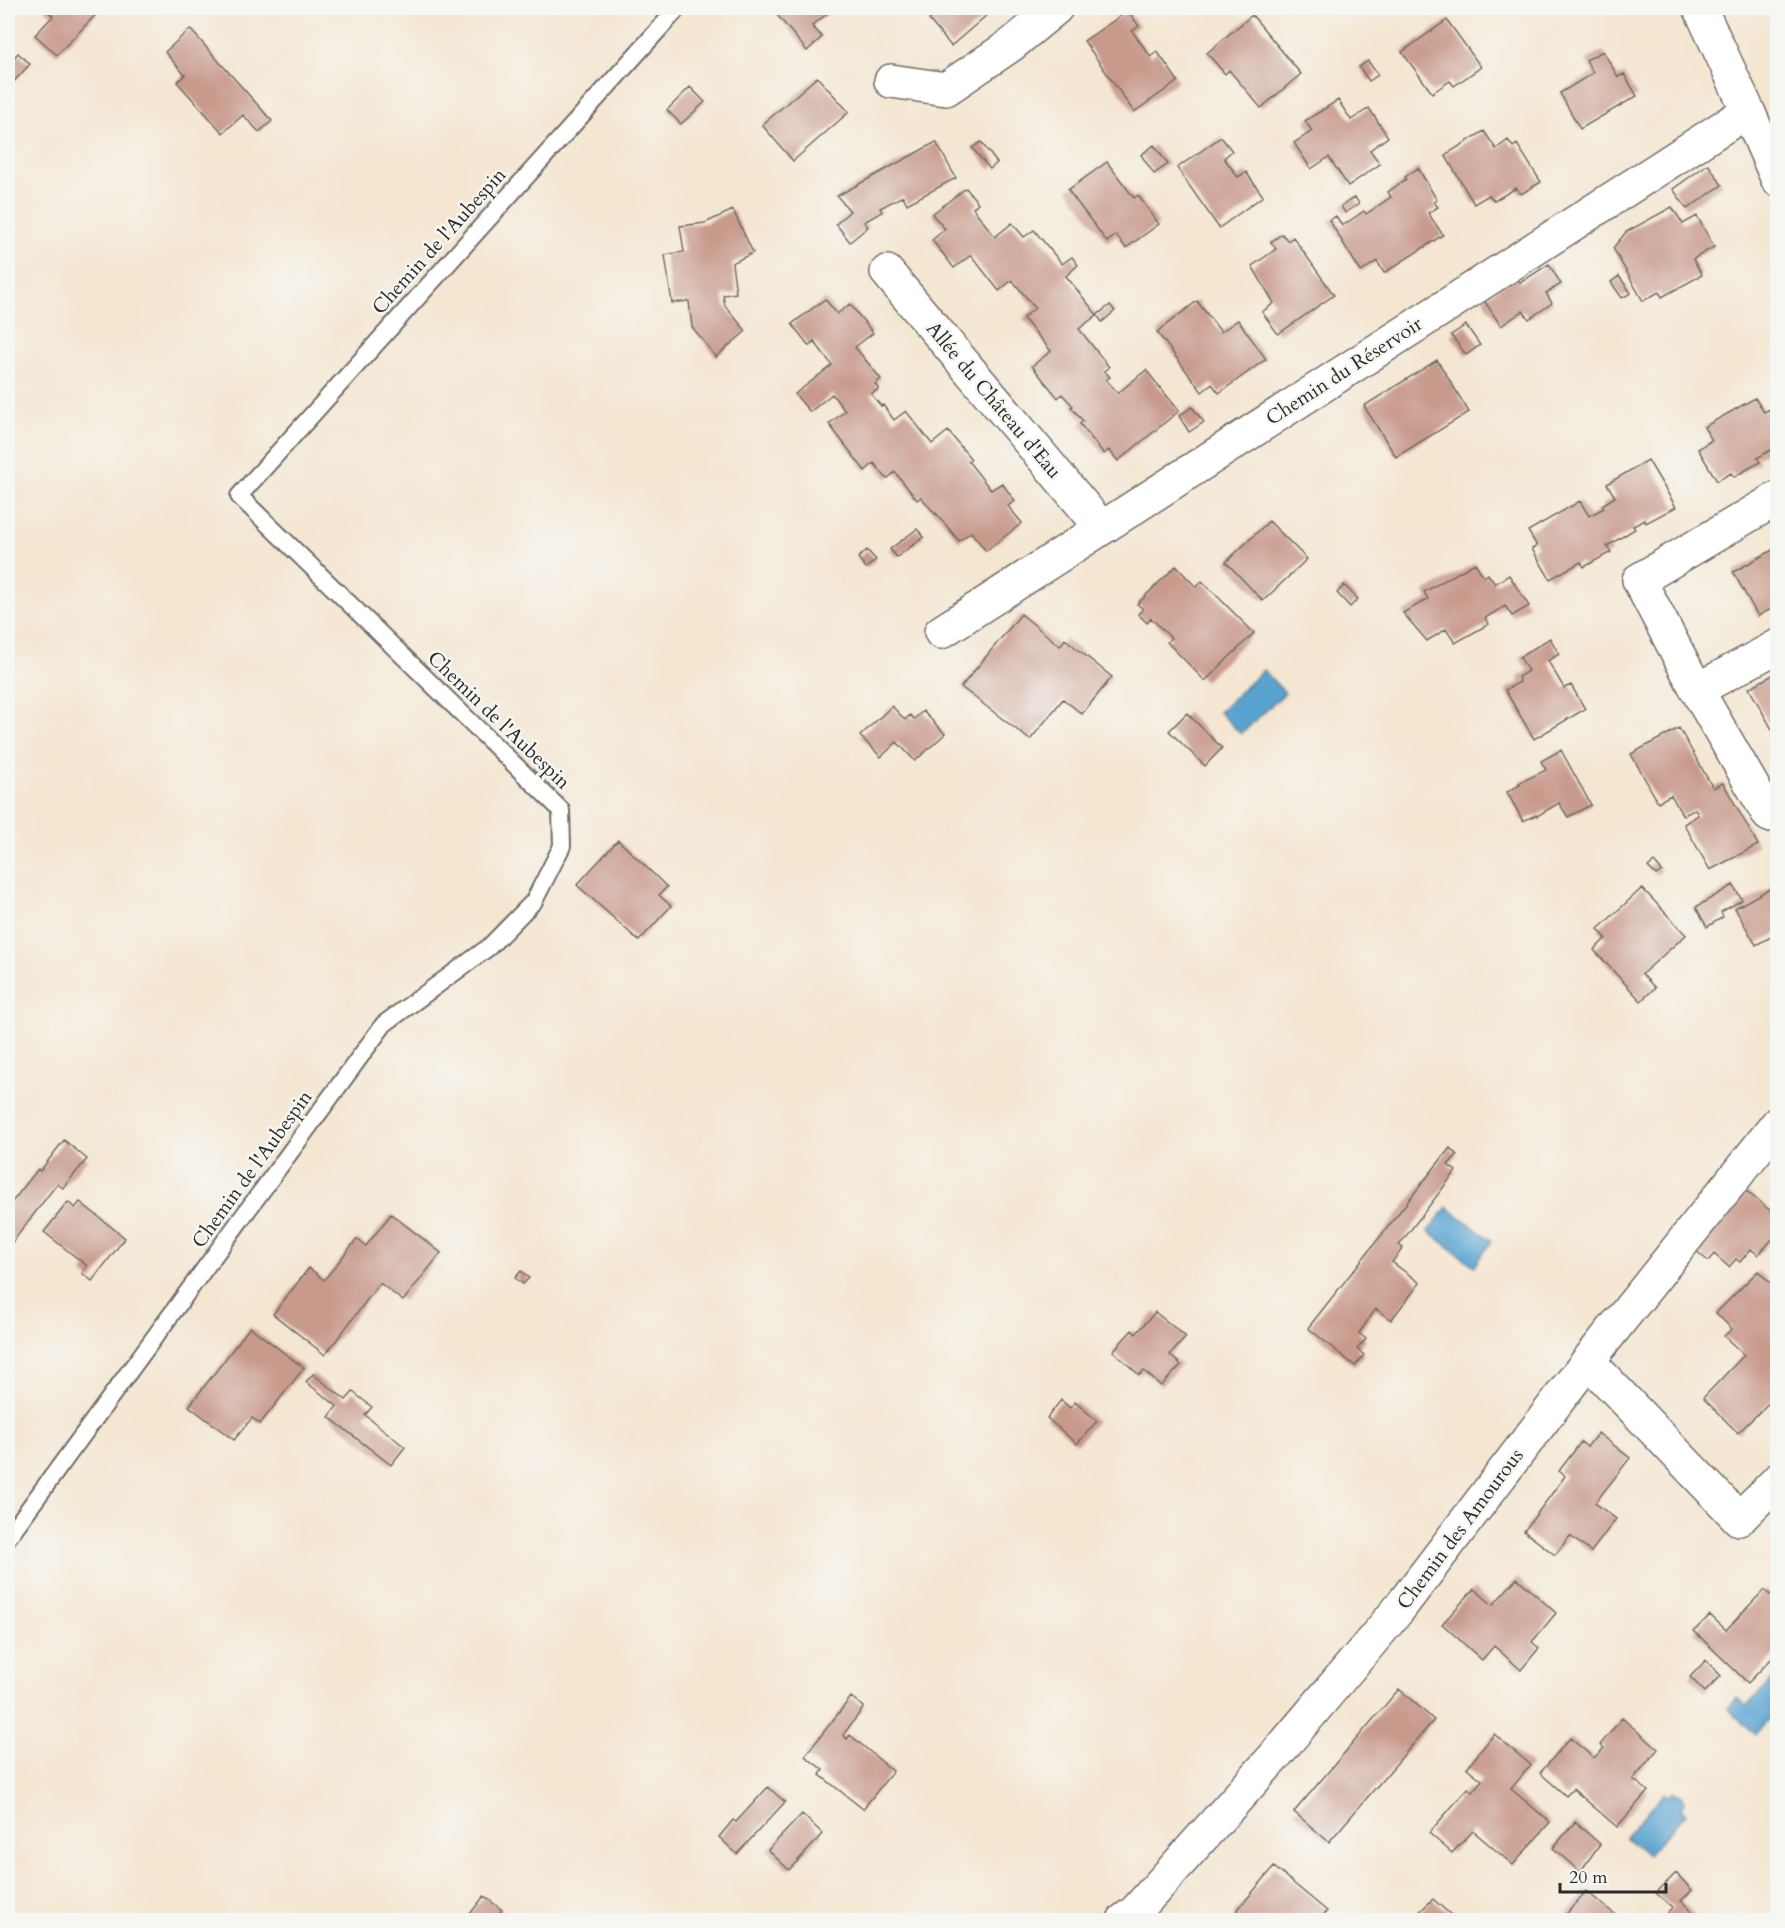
<svg xmlns="http://www.w3.org/2000/svg" width="1785" height="1928" font-family="Cardo,serif">
  <style>
    .water { fill: #58a3d0; stroke: #42677e; stroke-width: 1.5 }
    .building { fill: #c89a8b }
    .lines { fill: none; stroke-linecap: round; stroke-linejoin: round }
    .lane-casing { stroke: #716c65; stroke-width: 20 }
    .street-casing { stroke: #716c65; stroke-width: 36 }
    .lane { stroke: #fff; stroke-width: 16 }
    .street { stroke: #fff; stroke-width: 33 }
    .labels { text-anchor: middle; dominant-baseline: central; stroke-width: 5; stroke-linejoin: round; paint-order: stroke }
    .street-label { font-size: 20px; fill: #2b2b2b; stroke: #f6f6f2 }
  </style>
  <rect width="100%" height="100%" fill="#f6f6f2"/>
  <filter id="ink" filterUnits="userSpaceOnUse"><feTurbulence type="fractalNoise" baseFrequency=".0167" numOctaves="2"/><feDisplacementMap in="SourceGraphic" scale="12" xChannelSelector="R" yChannelSelector="G"/><feConvolveMatrix kernelMatrix="1 2 1 2 8 2 1 2 1" color-interpolation-filters="sRGB"/></filter>
  <filter id="wash" filterUnits="userSpaceOnUse"><feTurbulence type="fractalNoise" baseFrequency=".008" numOctaves="4" result="noise"/><feDisplacementMap in="SourceGraphic" scale="24" xChannelSelector="R" yChannelSelector="G"/><feGaussianBlur stdDeviation="1.35" result="paint"/><feColorMatrix in="noise" values="0 0 0 0 0 0 0 0 0 0 0 0 0 0 0 0 0 1.4 0 .05"/><feComposite in="paint" operator="in"/></filter>
  <g filter="url(#wash)">
    <rect width="100%" height="100%" fill="#f4e6d1"/>
    <path class="water" d="M1263,670L1285,693L1241,734L1219,712Z
      M1447,1207L1492,1241L1474,1266L1428,1231Z
      M1773,1679L1777,1684V1711L1755,1735L1728,1708L1737,1698L1746,1706Z
      M1664,1793L1667,1796L1674,1792L1681,1795L1684,1801L1681,1809L1686,1813L1647,1856L1625,1837Z"/>
    <g id="blocks">
      <path class="building" d="M44,8H102L57,55L35,35L53,16Z
        M776,8H834L812,26L822,37L807,51L773,10Z
        M941,8H995L951,46L929,20Z
        M1128,11L1139,26L1132,31L1151,57L1157,51L1178,81L1134,112L1084,41Z
        M1252,15L1301,74L1261,108L1229,70L1225,74L1207,53Z
        M1447,20L1481,67L1454,86L1450,81L1432,93L1402,52Z
        M190,29L272,121L259,132L243,115L223,133L177,82L185,75L165,52Z
        M1603,51L1618,77L1624,74L1637,96L1580,129L1560,93L1593,73L1586,60Z
        M18,53L30,64L8,88V64Z
        M1368,61L1378,75L1369,81L1359,67Z
        M817,77L849,112L793,161L762,125Z
        M690,87L705,102L681,124L667,110Z
        M1338,100L1351,120L1369,108L1388,137L1370,150L1380,164L1348,186L1329,157L1311,169L1294,143L1312,131L1305,121Z
        M1484,131L1496,149L1508,140L1513,147L1517,144L1541,182L1521,194L1516,188L1494,201L1489,195L1474,204L1445,155Z
        M1221,137L1232,151L1224,158L1238,177L1246,172L1263,196L1219,228L1177,168Z
        M936,142L956,178L907,204L903,196L880,208L882,212L864,222L868,227L850,242L836,224L850,211L837,196Z
        M981,142L997,163L990,169L972,148Z
        M1154,145L1168,164L1154,174L1141,155Z
        M1107,162L1134,198L1138,195L1159,224L1126,248L1116,235L1107,242L1068,190Z
        M1708,164L1722,185L1687,209L1673,189Z
        M1418,168L1437,200L1434,202L1438,207L1428,213L1443,235L1384,273L1377,261L1361,272L1329,220L1336,216L1342,226L1364,211L1366,214L1391,197L1388,192L1406,179L1405,177Z
        M966,188L978,203L973,208L995,237L1012,223L1024,237L1034,230L1062,264L1072,257L1078,265L1066,276L1097,315L1110,305L1115,311L1102,322L1097,315L1079,329L1109,367L1104,371L1110,377L1106,380L1118,393L1146,370L1179,411L1118,461L1109,450L1104,454L1080,424L1083,421L1071,407L1073,406L1062,394L1058,398L1032,366L1051,351L1023,318L1035,308L1012,280L999,291L971,255L954,268L932,240L945,229L932,214Z
        M1355,197L1359,204L1345,213L1341,206Z
        M1672,207L1683,224L1697,216L1714,247L1693,259L1702,275L1662,297L1659,292L1643,301L1613,248L1626,232Z
        M733,210L753,253L732,263L736,293L723,295L725,306L746,331L716,357L692,327L689,301L672,303L665,255L684,252L680,226L705,223Z
        M1282,234L1288,241L1293,237L1334,295L1278,334L1262,312L1274,303L1252,266L1276,249L1271,242Z
        M1549,264L1561,284L1546,293L1552,303L1529,319L1523,311L1501,326L1483,299L1516,276L1520,283Z
        M1619,276L1631,293L1622,298L1611,282Z
        M825,299L837,314L850,304L873,333L855,347L881,379L875,384L879,389L871,394L881,406L883,405L894,420L906,411L932,444L948,431L971,459L968,461L991,490L1002,483L1015,501L1008,506L1022,523L986,551L971,532L959,541L936,513L935,514L921,497L917,500L895,472L887,479L874,463L865,471L829,424L845,411L832,394L810,412L795,394L832,365L814,341L809,346L792,324Z
        M1197,301L1221,332L1238,320L1266,359L1219,393L1212,384L1202,392L1157,332Z
        M1466,325L1480,345L1466,355L1451,335Z
        M1437,360L1469,412L1396,457L1364,406Z
        M1755,398L1764,412L1770,409L1778,423V446L1757,458L1760,462L1734,477L1731,473L1717,481L1698,449L1712,440L1704,427Z
        M1192,407L1204,422L1189,432L1179,416Z
        M1648,460L1676,507L1646,523L1645,520L1633,526L1635,529L1607,546L1611,552L1584,567L1581,562L1550,579L1532,549L1537,546L1528,531L1580,501L1589,516L1604,508L1602,505L1615,497L1607,484Z
        M1269,521L1307,559L1263,601L1226,562Z
        M917,529L924,537L897,557L890,549Z
        M1778,547V605L1758,616L1733,572Z
        M867,550L876,560L866,568L858,558Z
        M1475,563L1484,577L1488,574L1495,584L1509,575L1529,606L1512,616L1505,606L1485,618L1489,624L1455,643L1446,629L1427,641L1403,613L1428,599L1424,592Z
        M1176,566L1196,587L1202,581L1254,633L1205,681L1167,642L1171,638L1151,618L1147,623L1138,614L1143,609L1137,604Z
        M1344,585L1358,599L1350,607L1337,593Z
        M1021,614L1060,646L1065,639L1112,677L1082,714L1063,699L1030,740L961,687Z
        M1550,638L1559,654L1548,661L1564,688L1571,685L1585,709L1534,739L1505,690L1520,682L1518,677L1528,671L1520,657Z
        M1778,672V740L1749,688Z
        M892,706L905,720L910,715L914,719L923,711L945,734L915,761L897,742L881,757L860,736Z
        M1187,713L1222,748L1205,766L1169,731Z
        M1679,728L1713,788L1723,783L1758,845L1710,870L1684,824L1698,815L1695,809L1683,816L1671,795L1658,802L1631,754Z
        M1561,750L1591,805L1568,817L1559,803L1537,816L1536,815L1523,821L1507,792L1520,785L1519,783L1546,770L1541,761Z
        M1778,752V766L1772,756Z
        M618,840L667,887L659,895L671,906L639,941L577,885Z
        M1654,862L1662,871L1656,875L1648,867Z
        M1778,884V933L1756,945L1735,908Z
        M1733,885L1742,900L1721,912L1723,917L1707,927L1696,907Z
        M1642,888L1686,935L1642,974L1655,988L1641,1001L1594,950L1606,938L1598,929Z
        M1778,1027V1043L1771,1031Z
        M64,1140L87,1159L63,1188L57,1184L11,1244L8,1241V1207L38,1169L40,1171Z
        M1450,1148L1457,1155L1448,1165L1456,1171L1399,1245L1403,1248L1392,1262L1420,1283L1391,1320L1376,1309L1359,1333L1366,1339L1357,1349L1364,1355L1355,1366L1308,1328Z
        M1739,1185L1778,1217V1233L1758,1255L1751,1249L1740,1262L1736,1259L1729,1267L1714,1254L1708,1261L1688,1244Z
        M68,1202L75,1208L80,1202L125,1238L92,1281L82,1273L87,1266L44,1232Z
        M391,1214L441,1253L403,1301L380,1283L325,1355L273,1314L309,1268L324,1280L357,1239L366,1246Z
        M521,1271L529,1278L523,1284L515,1278Z
        M1758,1271L1778,1290V1394L1738,1433L1703,1398L1744,1355L1724,1336L1732,1329L1716,1313Z
        M1155,1312L1186,1337L1170,1355L1181,1365L1161,1386L1144,1371L1139,1375L1113,1351L1132,1330L1136,1334Z
        M250,1327L304,1368L260,1424L252,1418L234,1440L189,1406Z
        M313,1374L346,1400L353,1392L372,1407L365,1415L405,1447L391,1465L329,1417L337,1406L306,1382Z
        M1061,1400L1070,1408L1075,1402L1097,1421L1077,1444L1047,1418Z
        M1598,1433L1630,1458L1595,1503L1616,1519L1591,1552L1570,1536L1555,1555L1524,1531L1565,1476L1559,1471L1581,1442L1587,1447Z
        M1517,1578L1556,1613L1532,1642L1539,1648L1521,1670L1494,1646L1482,1660L1442,1624L1474,1589L1493,1605Z
        M1778,1587V1652L1748,1683L1694,1631L1710,1615L1726,1630L1764,1590L1770,1595Z
        M1706,1660L1721,1676L1705,1692L1690,1677Z
        M1399,1689L1434,1720L1329,1842L1294,1812Z
        M851,1697L864,1707L843,1735L847,1739L850,1735L893,1771L863,1809L820,1775L823,1770L805,1756Z
        M1622,1718L1658,1749L1633,1779L1648,1791L1617,1827L1573,1789L1566,1796L1540,1773L1570,1738L1594,1758L1604,1748L1600,1745Z
        M1494,1734L1531,1765L1511,1789L1550,1822L1513,1865L1473,1831L1452,1853L1429,1833L1468,1788L1472,1792L1482,1780L1467,1768Z
        M768,1787L785,1802L737,1854L719,1837L733,1820L736,1822Z
        M802,1814L823,1834L789,1870L768,1850Z
        M1575,1822L1600,1844L1580,1872L1553,1848Z
        M1274,1867L1327,1911L1319,1920H1239L1233,1915Z
        M1676,1873L1692,1890L1681,1901L1697,1916L1693,1920H1660L1673,1908L1656,1893Z
        M1586,1891L1617,1916L1613,1920H1561Z
        M484,1896L502,1910L493,1920H468L466,1919Z
        M1433,1899L1453,1917L1449,1920H1411Z"/>
    </g>
  </g>
  <g filter="url(#ink)">
    <use href="#blocks" fill-opacity="0" stroke="#716c65" stroke-width="1.5"/>
    <g class="lines">
      <g class="lane-casing">
        <path id="lane" d="M8,1537L384,1024L489,947L534,901L562,846L561,810L239,496L678,8"/>
      </g>
      <g class="street-casing">
        <path id="street" d="M1700,8L1748,111L1778,180
          M891,81L946,89L1011,45L1056,8
          M887,272L1102,528
          M941,632L1748,111
          M1697,690L1778,646
          M1769,815L1697,690L1639,580L1778,498
          M1588,1361L1739,1519L1778,1480
          M1124,1920L1135,1912L1274,1757L1398,1610L1588,1361L1778,1123"/>
      </g>
      <use href="#lane" class="lane"/>
      <use href="#street" class="street"/>
    </g>
  </g>
  <g class="labels">
    <g class="street-label">
      <text transform="translate(439 241) rotate(-48)">Chemin de l'Aubespin</text>
      <text transform="translate(1344 371) rotate(-33)">Chemin du Réservoir</text>
      <text transform="translate(994 400) rotate(50)">Allée du Château d'Eau</text>
      <text transform="translate(499 720) rotate(44)">Chemin de l'Aubespin</text>
      <text transform="translate(252 1169) rotate(-54)">Chemin de l'Aubespin</text>
      <text transform="translate(1460 1529) rotate(-53)">Chemin des Amourous</text>
    </g>
  </g>
  <rect width="1785" height="1928" fill="none" stroke="#f6f6f2" stroke-width="30"/>
  <path d="M1560 1883v9h106v-9" fill="none" stroke="#2b2b2b" stroke-width="3"/>
  <text x="1569" y="1883" font-size="18" fill="#2b2b2b" stroke="#f6f6f2" stroke-width="4.5" paint-order="stroke">20 m</text>
</svg>
